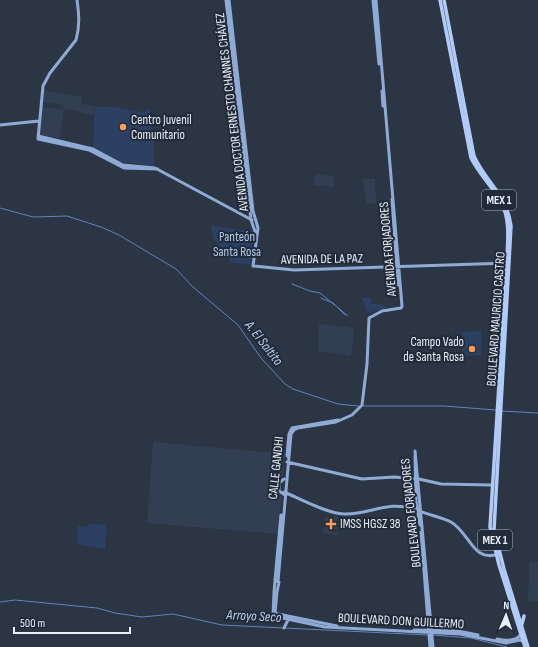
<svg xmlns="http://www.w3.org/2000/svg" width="538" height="647" font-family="'Sofia Sans Condensed',sans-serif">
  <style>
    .built { fill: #323f53 }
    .green { fill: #2b4063 }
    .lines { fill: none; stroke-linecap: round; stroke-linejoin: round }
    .stream { stroke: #5e83c0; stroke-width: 1 }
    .secondary { stroke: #90aad6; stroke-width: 3 }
    .primary { stroke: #b0cbf8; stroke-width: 3.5 }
    .poi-dot { fill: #fc9d53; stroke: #222b39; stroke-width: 1.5 }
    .labels { text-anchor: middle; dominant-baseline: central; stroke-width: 4; stroke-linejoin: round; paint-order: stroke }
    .shield { fill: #222b39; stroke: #adb4bf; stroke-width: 1 }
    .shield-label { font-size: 12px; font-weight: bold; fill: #e9eff8 }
    .street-label { font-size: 13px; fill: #e9eff8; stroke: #222b39 }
    .poi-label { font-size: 13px; fill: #e9eff8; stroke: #222b39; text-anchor: start }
    .park-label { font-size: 13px; fill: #b7ccee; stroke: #222b39 }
    .water-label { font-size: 14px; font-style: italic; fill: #bacff1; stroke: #222b39 }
  </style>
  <rect width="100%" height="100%" fill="#2c3543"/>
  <path class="built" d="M44,90L82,97V104L94,106V115L63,108V105L43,102Z
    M42,107L64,110L60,138L38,135Z
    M315,174L333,176L334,187L314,185Z
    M363,179H375L376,203L366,204Z
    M319,324L349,327L354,329L351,356L318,351Z
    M153,442L285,454L283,476L278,481L277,491L282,496L278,534L147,523Z
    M325,516L329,518L333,516V518L335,516L338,517L337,530L331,529V532H337V535L323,533Z
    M531,562H538V601L528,602L529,563Z"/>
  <path class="green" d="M95,107H114L140,112L150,109L154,142V166L121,162L93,147Z
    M211,226L251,231L254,234L250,265L231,262L213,238Z
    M362,298H371L372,304H382L387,308L368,313Z
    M481,331V355L463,356L462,332Z
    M89,524L107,525L105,549L77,544L78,526L88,527Z"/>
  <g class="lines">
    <path class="stream" d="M0,208L33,217L67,216L101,227L119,235L176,269L193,287L238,325L261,358L285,384L293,389L338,404L358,406
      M292,284L310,291L320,293L348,316
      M321,298L333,303L345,315
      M362,406H444L496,410
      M501,411L538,413
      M0,602L15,600L97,608L115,613L142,617L173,614L222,625L428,635
      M433,635L471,638L507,647"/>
    <path class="secondary" d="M77,0C79,14 80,26 76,40L50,73L43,86L38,139L89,150L124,168L158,169
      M226,0L251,220L256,234
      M229,0L253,211L258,228L253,266L294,270L508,263
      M373,0L379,64
      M376,0L402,306L401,308
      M382,91L383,106
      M0,125L39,121
      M38,136L93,149L123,165L155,168L252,220
      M392,199L398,285
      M415,451L433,647
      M415,455L416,501L420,525
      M287,456L289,434L292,428L338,420
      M287,462L362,479L394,477L419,479L441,484L492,485
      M284,479L279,483V491L285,495
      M284,492C301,499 326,513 344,514C371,515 387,499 417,510C428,515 441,517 451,522C470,533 473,563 498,554
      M421,532L430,647
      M275,580L281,515
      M275,581L279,582L277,592H274Z
      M278,581L291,434L294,430L298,428L336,422L352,415L362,405L367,364L369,318L382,311L401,308
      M274,592L273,616L325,627L460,634L506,643L520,640L524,642
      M273,613L337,626
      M275,613L277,592
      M284,628L288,620
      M414,630L458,631L478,635
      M497,639C506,641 516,642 521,634"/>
    <path class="primary" d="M440,0L471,158C479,174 492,186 501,202C510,219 508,238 507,257L490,527L499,565L525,647
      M444,0L474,156C486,183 507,194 511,226L494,530L504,569L528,647
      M522,624L524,616"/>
  </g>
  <g class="poi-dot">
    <circle cx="123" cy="127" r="4"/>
    <circle cx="472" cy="349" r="4"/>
    <path d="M329 518h4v4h4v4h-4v4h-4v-4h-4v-4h4z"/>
  </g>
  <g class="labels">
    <g class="shield">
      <rect x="482" y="190" width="34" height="20" rx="3"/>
      <rect x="478" y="530" width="34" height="20" rx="3"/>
    </g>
    <g class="shield-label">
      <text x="499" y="200">MEX 1</text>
      <text x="495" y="540">MEX 1</text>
    </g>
    <g class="street-label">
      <text transform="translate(232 112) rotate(-97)">AVENIDA DOCTOR ERNESTO CHANNES CHÁVEZ</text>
      <text transform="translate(388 249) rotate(-95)">AVENIDA FORJADORES</text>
      <text transform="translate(322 259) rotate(-1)">AVENIDA DE LA PAZ</text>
      <text transform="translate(496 319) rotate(-86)">BOULEVARD MAURICIO CASTRO</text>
      <text transform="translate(276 468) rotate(-84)">CALLE GANDHI</text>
      <text transform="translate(411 513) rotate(-96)">BOULEVARD FORJADORES</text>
      <text transform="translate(401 621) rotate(3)">BOULEVARD DON GUILLERMO</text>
    </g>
    <g class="poi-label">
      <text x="131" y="120">Centro Juvenil<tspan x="131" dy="15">Comunitario</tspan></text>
      <text x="464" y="342" text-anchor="end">Campo Vado<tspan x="464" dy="15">de Santa Rosa</tspan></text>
      <text x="340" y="524">IMSS HGSZ 38</text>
    </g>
    <g class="park-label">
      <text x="237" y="237">Panteón<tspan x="237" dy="15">Santa Rosa</tspan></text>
    </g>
    <g class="water-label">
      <text transform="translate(264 343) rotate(52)">A. El Saltito</text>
      <text transform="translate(254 616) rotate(3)">Arroyo Seco</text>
    </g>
  </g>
  <g transform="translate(506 615) rotate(2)" stroke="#222b39" stroke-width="3" paint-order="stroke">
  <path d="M0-3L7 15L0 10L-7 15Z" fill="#e9eff8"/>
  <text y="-6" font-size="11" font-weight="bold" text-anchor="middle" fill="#e9eff8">N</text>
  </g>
  <path d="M14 627v6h116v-6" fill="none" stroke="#e9eff8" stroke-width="2"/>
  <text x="20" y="627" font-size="12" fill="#e9eff8" stroke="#222b39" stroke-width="3" paint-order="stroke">500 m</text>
</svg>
